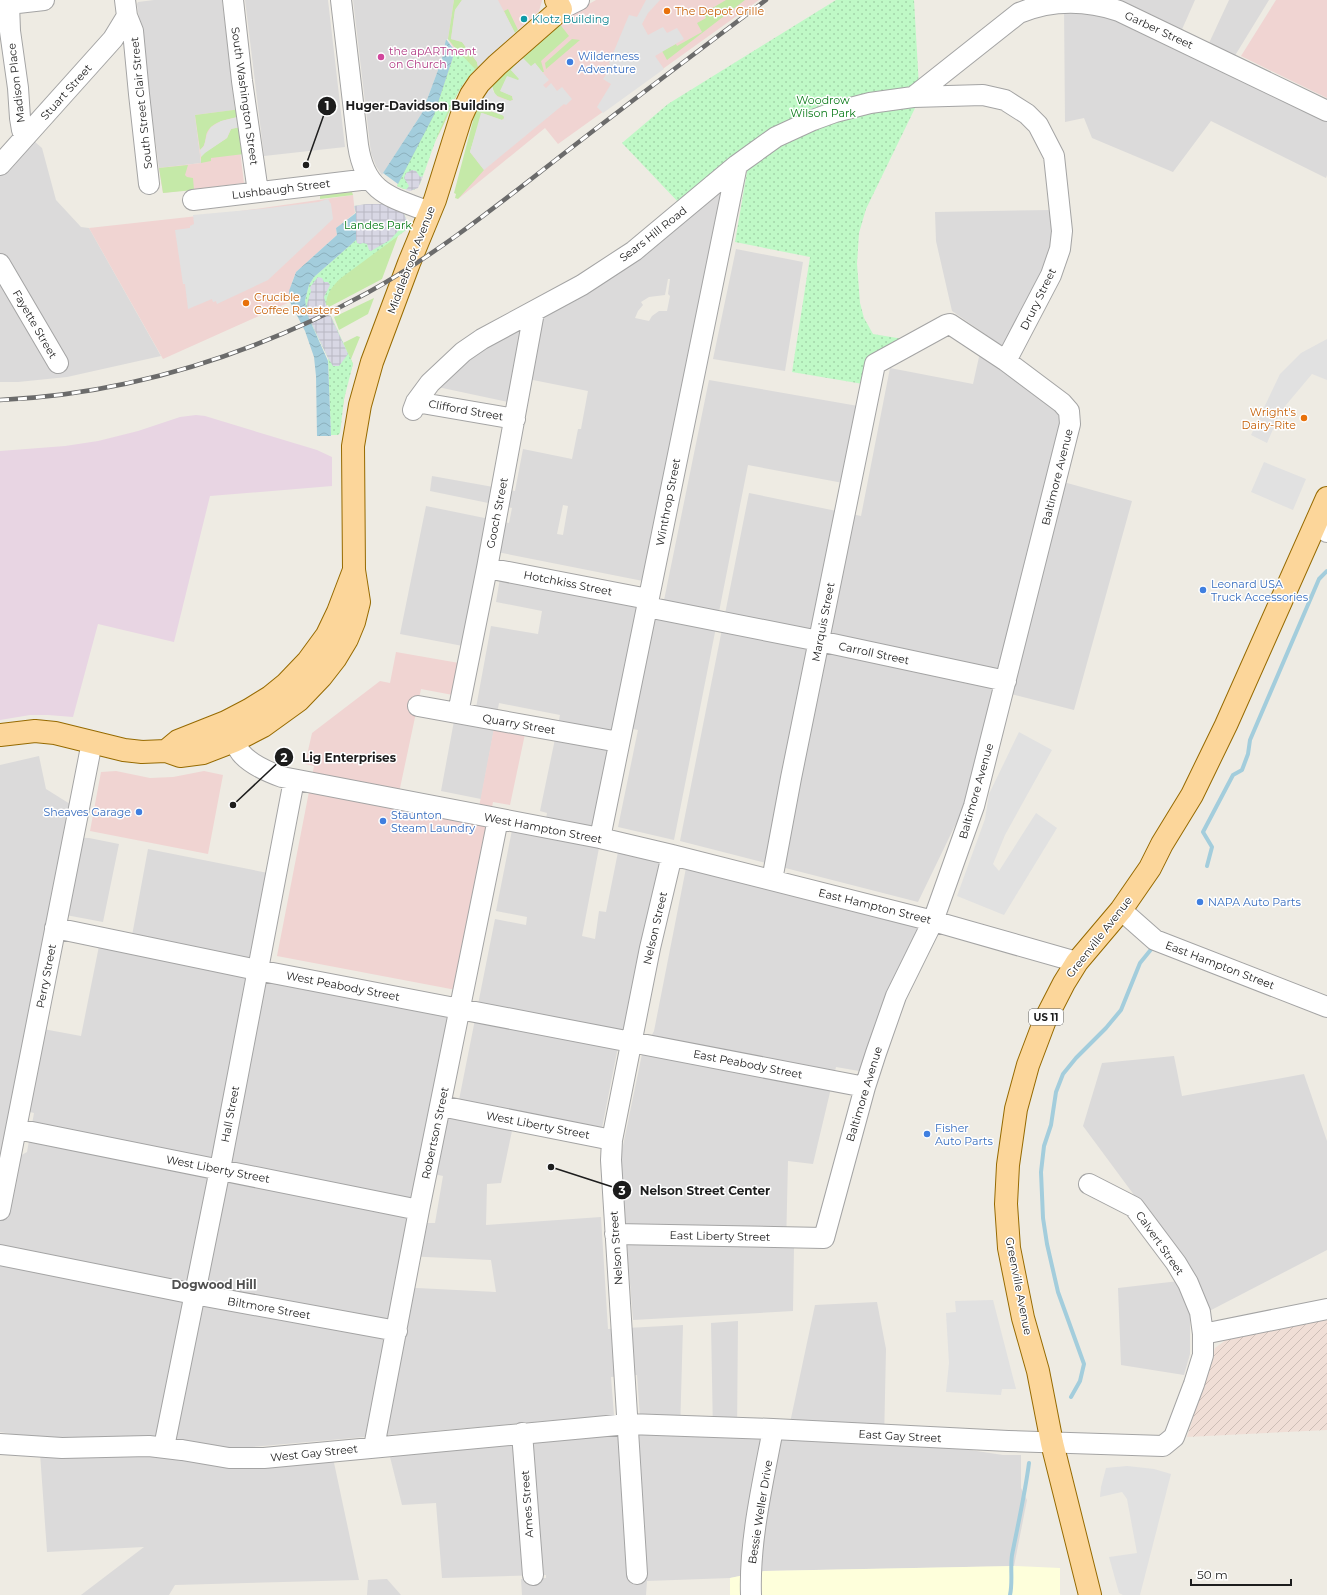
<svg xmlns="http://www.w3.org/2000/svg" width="1327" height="1595" font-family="Montserrat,sans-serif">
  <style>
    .residential { fill: #dbdada; fill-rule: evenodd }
    .commercial { fill: #f0d4d2 }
    .education { fill: #feffdb }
    .military { fill: url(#military-furrows) }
    .railway { fill: #e8d5e3 }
    .grass { fill: #c5e9a8 }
    .park { fill: url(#park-dots) }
    .parking { fill: #e1e1e1 }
    .plaza { fill: url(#plaza-grid) }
    .water { fill: url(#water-waves) }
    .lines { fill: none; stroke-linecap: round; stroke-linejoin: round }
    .stream { stroke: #a3cddc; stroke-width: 4 }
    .minor-casing { stroke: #a4a4a4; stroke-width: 22 }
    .major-casing { stroke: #966a00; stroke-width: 24 }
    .minor { stroke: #fff; stroke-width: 20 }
    .major { stroke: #fcd69a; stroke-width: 22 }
    .rail-casing { stroke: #6b6b6b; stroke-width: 4.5 }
    .rail { stroke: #fff; stroke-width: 3; stroke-dasharray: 9; stroke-linecap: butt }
    .food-dot { fill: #e8710a; stroke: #fff; stroke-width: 1.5 }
    .culture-dot { fill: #0f9aa8; stroke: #fff; stroke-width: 1.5 }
    .hotel-dot { fill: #d1479c; stroke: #fff; stroke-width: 1.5 }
    .shop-dot { fill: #3f7fe0; stroke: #fff; stroke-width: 1.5 }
    .labels { text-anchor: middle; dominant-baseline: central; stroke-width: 3; stroke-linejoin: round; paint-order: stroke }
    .shield { fill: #fff; stroke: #616161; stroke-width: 1 }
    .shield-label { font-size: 10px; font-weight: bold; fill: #1d1d1d }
    .food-label { font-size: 11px; fill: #c56008; stroke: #fff; text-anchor: start }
    .culture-label { font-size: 11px; fill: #0d838f; stroke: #fff; text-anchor: start }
    .street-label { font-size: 11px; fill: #1d1d1d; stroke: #fff }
    .hotel-label { font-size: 11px; fill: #b23c85; stroke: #fff; text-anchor: start }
    .shop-label { font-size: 11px; fill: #366cbe; stroke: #fff; text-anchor: start }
    .park-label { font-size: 11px; fill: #0b7b19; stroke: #fff }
    .neighbourhood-label { font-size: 12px; font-weight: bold; fill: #505050; stroke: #fff }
    .leader { fill: none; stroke: #1d1d1d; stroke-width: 1.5 }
    .callout-dot { fill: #1d1d1d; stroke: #fff; stroke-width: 1.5 }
    .mark-label { font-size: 12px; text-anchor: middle; font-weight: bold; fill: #fff }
    .callout-label { font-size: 12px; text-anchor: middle; font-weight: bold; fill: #1d1d1d; stroke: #fff; stroke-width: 3; stroke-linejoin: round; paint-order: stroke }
  </style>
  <defs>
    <pattern id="military-furrows" width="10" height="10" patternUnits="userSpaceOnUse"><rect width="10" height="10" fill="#f0ded6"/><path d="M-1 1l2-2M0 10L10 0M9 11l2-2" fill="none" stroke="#cdbeb7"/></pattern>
    <pattern id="park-dots" width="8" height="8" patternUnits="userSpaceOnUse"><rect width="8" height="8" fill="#bff9c6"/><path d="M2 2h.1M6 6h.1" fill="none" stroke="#a4d5aa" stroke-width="1.8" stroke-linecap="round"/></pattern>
    <pattern id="plaza-grid" width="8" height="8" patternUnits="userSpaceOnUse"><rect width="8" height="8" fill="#d8d7e4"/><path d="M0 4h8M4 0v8" fill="none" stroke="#b9b8c3"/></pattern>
    <pattern id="water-waves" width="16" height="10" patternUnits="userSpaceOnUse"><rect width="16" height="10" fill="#a3cddc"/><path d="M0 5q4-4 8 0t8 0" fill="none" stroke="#8cb0bc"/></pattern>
  </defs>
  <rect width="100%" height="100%" fill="#eeebe3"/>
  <path class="residential" d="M154,0H222L235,110L195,115L201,163L159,168L137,4L138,2Z
    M245,0H328L345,147L264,156Z
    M353,0H454L448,39H446L441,62L422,113L382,175L376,166L371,153Z
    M1118,0H1195L1176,43L1203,56L1229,0H1269L1228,67L1327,114V175L1326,178L1211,121L1173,172L1092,138L1084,118L1065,122L1064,7L1081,6L1148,30L1154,16Z
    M27,135L42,148L56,200L81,227L89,228L161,356L67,377L18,382H0V165Z
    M722,188L713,239L643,581L482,549L463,646L400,634L426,506L509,523L512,508L430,491L432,476L515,491L523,449L572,459L578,429H581L588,391L513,376L508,402L433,386L485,340ZM668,279H670L668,294L670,296L667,311H659L652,316L649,321L635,318L638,311L643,305L641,302L649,297L665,295ZM563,505L568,506L563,535L557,534Z
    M1052,210V241L1051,253L1005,348L952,311L936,241L935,212Z
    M736,249L803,262L785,371L713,359Z
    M981,348L1066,411L1049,478L1132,501L1074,710L995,690L963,809L918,902L680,841L749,493L861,516L890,368L973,384Z
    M709,380L858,406L843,483L748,465L674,840L618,827L638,730L614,725L589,846L599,848L582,936L595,939L599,911L606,912L618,852L660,861L627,1024L618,1047L602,1128L459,1100L495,919L526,925L527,917L496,911L512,830L543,836L547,813L540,811L560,715L499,703L481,799L441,791L454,721L473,724L491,626L538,634L542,611L496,602L500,578L639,605L661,615Z
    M39,756L46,789L70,804L64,837L89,838L119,844L103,922L50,912L27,1026L81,1036L99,946L129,952L148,849L268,873L248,975L451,1014L433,1106L513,1126L501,1183L487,1184L486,1225L601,1217L608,1329L683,1325L680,1433L713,1434L711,1323L738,1321L737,1435L787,1437L815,1305L877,1302L886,1349L884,1441L917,1442L1003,1455H1021V1488L1027,1500L1014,1566L764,1571L730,1578L647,1581L646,1595H522L521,1579L546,1578V1575L442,1578L436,1503L402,1505L389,1453L641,1432L637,1375L611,1377L614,1415L252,1447L255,1465L333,1458L359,1580L175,1585L169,1595H81L144,1547L47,1552L39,1439L0,1432V1167L27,1152L34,1113L10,1107L2,1152L0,1153V765ZM420,1171L443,1176L435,1223H410ZM404,1256L491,1260L496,1292L397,1287Z
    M686,868L927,929L865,1072L836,1067L813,1164L788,1161L786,1247L794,1248L793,1311L633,1320L620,1160L642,1054L654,1031Z
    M1174,1056L1182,1096L1304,1074L1327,1141V1250L1190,1321V1354L1184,1375L1121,1365L1118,1288L1179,1281L1194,1276L1083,1126L1102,1063Z
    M387,1579L401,1595H367L368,1580Z"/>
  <path class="commercial" d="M454,0H542V1L539,11L475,69L456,49L455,51L448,39Z
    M596,0H759L558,144L545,128L458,199L482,109L523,58L573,13Z
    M1276,0H1327V98L1241,56Z
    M235,110L244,183L163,193L159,168L201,163L195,115Z
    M353,195L355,213L336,228L337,235L296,272L292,282L289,296L290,302L163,359L89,228L234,212Z
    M396,652L459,663L453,695L421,689L396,807L476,823L494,728L525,734L510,805L493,802L456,990L277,956L314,766L305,764L312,733L380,681L390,683Z
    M116,771L150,778L173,777L204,771L223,775L208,854L90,831L101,772Z"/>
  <path class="education" d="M1014,1566L1060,1568V1595H730V1578L764,1571Z"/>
  <path class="military" d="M1327,1313V1430L1187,1437L1215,1348L1231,1336Z"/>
  <path class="railway" d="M196,415L205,416L317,450L332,457V486L210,496L174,642L98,624L73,717L48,715H30L0,720V451L65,446L98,441L138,431L180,417Z"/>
  <path class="grass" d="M454,0H462L455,10L451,39L462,42L477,62L478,67C456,86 452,110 439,134C429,153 416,171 404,189L397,186L437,104L456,49L448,39Z
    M726,0H745L667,60L662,51L676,44L677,46L702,32L697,23L706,18L704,13Z
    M508,9L518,30L515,33L504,11Z
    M559,23L569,36L541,61L544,72H542L535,63L531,67L511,70L520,79L501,91L512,96L513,100L510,101L495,95L491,83Z
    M572,39L580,40L546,69L545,63Z
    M480,108L503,115L504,118L502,120L482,113L470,152L484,170L458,199L455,198L456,194L454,193L475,113Z
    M241,109L242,116C230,119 209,121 206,136C205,142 205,146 200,150L195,115Z
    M240,127L244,154L211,158V161L201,163V157L202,154L227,138L231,129Z
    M188,165L185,175L187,177L193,178L194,190L163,193L159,168Z
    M352,192L353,195L320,199V196L322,195Z
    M406,230L398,236L382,279L329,307L328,305L324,306L331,283Z
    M374,298L368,314L339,330L334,317Z
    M357,336L360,337L351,359L353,364L346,387L342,412L348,354L343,343Z"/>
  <path class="park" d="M836,0H914L919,87L916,106L866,209L859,233L857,264L860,303L864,318L873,334L903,339L863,384L792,372L810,257L735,242L751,148L680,204L622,143L668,104Z
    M456,49L475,69C446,101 435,145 420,184L414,190L404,189L397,186L434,115Z
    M371,204H382L404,214L408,223L406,230L341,278C333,285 326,294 326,305L353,364L344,399L340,433L338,435H331L328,358L308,317L306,310L305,300L309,285L314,277L356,240V213L354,206Z"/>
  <path class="parking" d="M462,0H498L515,33L478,67L477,62L462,42L451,39L455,10Z
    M646,0H660L648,13L642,24L648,35L663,27L667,33L677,28L684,39L655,56L664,69L603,113L597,107L611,84L603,79L611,67L609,63L629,15L637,17Z
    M522,57L531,66L535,63L549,80L543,85L546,88L551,83L557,91L562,87L572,99L566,105L564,104L484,170L470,152L481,113H482L502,120L504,119V116L486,109H478L482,99L492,86L493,91L498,97L510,101L513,100L512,96L500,91L507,76L518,80L519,79L511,70Z
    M242,116L240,127L231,129L227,138L205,153L201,157L200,150L204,146L207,134L211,127L221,121Z
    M328,199L331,204L333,219L268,280L217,304L216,301L213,302L212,299L188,309L185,284H183L175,230L190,228V226L194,224L193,215L269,208L318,202Z
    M1327,339V380L1312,374L1281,411L1267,443L1251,435L1280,374L1301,353Z
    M1264,462L1306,479L1293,510L1251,492Z
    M1019,732L1052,750L1005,835L993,864L999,871L1036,813L1057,828L1004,915L957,896L985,819L989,794Z
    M993,1300L1016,1389H1002L1001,1395L946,1392L949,1363L946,1313L956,1312L955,1301Z
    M1127,1466L1154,1469L1171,1474L1140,1595H1123L1119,1593L1109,1557L1137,1553L1127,1499L1122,1492L1100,1497L1101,1487L1106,1468Z"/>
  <path class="plaza" d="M412,170L416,171L420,177L423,176L418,188L410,191L406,190L409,186L404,178L406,173Z
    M366,204H382L395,208L404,214L408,223L406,229L399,230L390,240L371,251L369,250L367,244L363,243L360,244L357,243L356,239V213L354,206Z
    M318,277L322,278L324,282H328L330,285L324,297L327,308L348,354L339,366H333L328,358L307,314V304L311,291L310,287Z"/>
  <path class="water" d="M446,39L455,51L434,115L398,184L383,173L422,113L441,62Z
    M356,213V240L314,277L309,285L305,300L307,314L328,361L331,436H317L316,376L314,357L305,331L290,302L289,291L296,272L337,235L336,228Z"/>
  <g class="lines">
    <path class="stream" d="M1207,866L1212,847L1203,832L1233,775L1242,770L1248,754L1250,740L1319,579L1327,571
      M1071,1397L1080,1381L1084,1364L1058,1292L1047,1244L1043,1218L1041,1172L1044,1146L1051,1125L1056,1092L1063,1074L1076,1058L1106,1028L1121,1010L1140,963L1153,947
      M1010,1595C1013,1582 1010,1568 1012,1555C1018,1524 1025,1494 1029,1463"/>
    <g class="minor-casing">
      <path id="minor" d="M125,0L127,16L133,31L139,94L149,184
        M233,0L242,81L258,192
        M341,0L358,145C365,193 390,197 430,212
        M9,4L10,31L18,88L20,118L22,130L27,135
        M0,5L44,0
        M561,9L579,0
        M913,97L1019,13C1051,0 1086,0 1119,11L1327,111
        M0,165L113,39L127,16
        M193,200L369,179
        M0,264L58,363
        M416,402L515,419
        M413,410L416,402L430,383L463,352L482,339L582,285L634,251L737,165L776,137L813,120L835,112L870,103L913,97L983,95L1005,100L1027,114L1038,125L1054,156L1062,231L1060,249L1051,275L1006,361
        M1316,524L1327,532
        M487,568L648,599
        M647,607L819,641L1006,681
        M418,706L619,742
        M458,713L487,568L534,312
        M228,727C232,735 235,745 241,753C250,764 268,772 282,777L600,838L672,855L933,921L1077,962
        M600,838L737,165
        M1121,910L1155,940L1327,1007
        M55,928L257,970L865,1087
        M441,1106L612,1140
        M17,1129L419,1210
        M0,1210L92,742
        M615,1234L824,1238L865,1087L876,1053L896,996L933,921L974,806L1070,424L1069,411L1062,403L1006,361L950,324L946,325L875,364L791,778L772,880
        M0,1255L194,1294L397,1331
        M1203,1334L1327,1309
        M522,1433L533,1575
        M0,1444L62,1448L149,1446L182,1450L229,1458H264L628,1424L773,1429L1008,1441L1163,1446L1174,1437L1194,1384L1203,1355V1334L1200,1312L1188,1283L1176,1263L1134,1207L1089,1184
        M164,1447L220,1169L294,780
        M374,1447L419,1210L498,819
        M637,1574L611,1160L612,1140L650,948L672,855
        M751,1595C749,1541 763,1482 773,1429"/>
    </g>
    <g class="major-casing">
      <path id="major" d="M0,735L35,731L55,733L124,750L142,752L166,751L180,756L203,753L234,741L263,726L299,700L321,677L335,659L347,639L354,622L359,602L354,570L353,446L360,405L372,362L409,263L435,200L461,117L471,95L479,83L497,65L561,9L556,0
        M166,751L178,741L226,722L249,710L270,697L286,684L308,661L327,635L338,612L354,570
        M1090,1595L1052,1443L1038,1371L1023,1318L1009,1248L1006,1204L1008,1165L1016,1109L1028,1065L1045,1020L1064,983L1077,962L1121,910L1150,868L1162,844L1192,795L1226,725L1327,498"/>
    </g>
    <use href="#minor" class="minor"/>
    <use href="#major" class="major"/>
    <g class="rail-casing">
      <path id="rail" d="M0,400C129,394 254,354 367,293C436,255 499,204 562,155C629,103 698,51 766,0"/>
    </g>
    <use href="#rail" class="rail"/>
  </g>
  <g class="food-dot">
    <circle cx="667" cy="11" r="4"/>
    <circle cx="246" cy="303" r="4"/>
    <circle cx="1304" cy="418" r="4"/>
  </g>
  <circle class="culture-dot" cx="524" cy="19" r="4"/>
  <circle class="hotel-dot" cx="381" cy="57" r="4"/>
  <g class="shop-dot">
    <circle cx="570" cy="62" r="4"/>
    <circle cx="1203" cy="590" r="4"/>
    <circle cx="139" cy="812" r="4"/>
    <circle cx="383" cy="821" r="4"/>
    <circle cx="1200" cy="902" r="4"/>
    <circle cx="927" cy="1134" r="4"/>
  </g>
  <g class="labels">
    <rect class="shield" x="1029" y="1009" width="34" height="16" rx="3"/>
    <g class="shield-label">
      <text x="1046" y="1017">US 11</text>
    </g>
    <g class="food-label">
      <text x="675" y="11">The Depot Grille</text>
      <text x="254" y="297">Crucible<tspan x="254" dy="13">Coffee Roasters</tspan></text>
      <text x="1296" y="412" text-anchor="end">Wright's<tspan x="1296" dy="13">Dairy-Rite</tspan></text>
    </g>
    <g class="culture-label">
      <text x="532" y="19">Klotz Building</text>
    </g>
    <g class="street-label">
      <text transform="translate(1159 30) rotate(25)">Garber Street</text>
      <text transform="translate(16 83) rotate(-97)">Madison Place</text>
      <text transform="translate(66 92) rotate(-48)">Stuart Street</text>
      <text transform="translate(245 96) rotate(82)">South Washington Street</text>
      <text transform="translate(141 103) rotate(-96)">South Street Clair Street</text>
      <text transform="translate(281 189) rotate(-7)">Lushbaugh Street</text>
      <text transform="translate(653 234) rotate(-38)">Sears Hill Road</text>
      <text transform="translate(411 260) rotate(-69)">Middlebrook Avenue</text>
      <text transform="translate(1038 299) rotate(-64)">Drury Street</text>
      <text transform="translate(35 324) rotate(60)">Fayette Street</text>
      <text transform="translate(466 410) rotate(10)">Clifford Street</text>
      <text transform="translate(1057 477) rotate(-76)">Baltimore Avenue</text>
      <text transform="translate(668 502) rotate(-79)">Winthrop Street</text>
      <text transform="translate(497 513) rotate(-79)">Gooch Street</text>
      <text transform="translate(568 583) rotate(11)">Hotchkiss Street</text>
      <text transform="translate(823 622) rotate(-79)">Marquis Street</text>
      <text transform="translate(874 653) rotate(12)">Carroll Street</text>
      <text transform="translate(519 724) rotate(10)">Quarry Street</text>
      <text transform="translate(976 791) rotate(-74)">Baltimore Avenue</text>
      <text transform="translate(543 828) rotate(11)">West Hampton Street</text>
      <text transform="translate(875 906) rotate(14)">East Hampton Street</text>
      <text transform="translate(655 928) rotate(-77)">Nelson Street</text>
      <text transform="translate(1099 937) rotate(-52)">Greenville Avenue</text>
      <text transform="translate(1220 965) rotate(21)">East Hampton Street</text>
      <text transform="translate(46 976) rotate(-79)">Perry Street</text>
      <text transform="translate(343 986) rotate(11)">West Peabody Street</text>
      <text transform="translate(748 1064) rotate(11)">East Peabody Street</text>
      <text transform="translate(864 1094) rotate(-73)">Baltimore Avenue</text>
      <text transform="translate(230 1114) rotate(-79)">Hall Street</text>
      <text transform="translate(538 1125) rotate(11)">West Liberty Street</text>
      <text transform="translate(435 1133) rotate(-78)">Robertson Street</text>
      <text transform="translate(218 1169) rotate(11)">West Liberty Street</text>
      <text transform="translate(720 1236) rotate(1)">East Liberty Street</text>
      <text transform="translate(1160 1243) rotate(55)">Calvert Street</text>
      <text transform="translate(616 1248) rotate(-94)">Nelson Street</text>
      <text transform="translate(1019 1286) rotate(79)">Greenville Avenue</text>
      <text transform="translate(269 1308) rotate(10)">Biltmore Street</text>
      <text transform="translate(900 1436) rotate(3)">East Gay Street</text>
      <text transform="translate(314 1453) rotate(-6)">West Gay Street</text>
      <text transform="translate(527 1504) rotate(-94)">Ames Street</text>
      <text transform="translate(760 1512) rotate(-81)">Bessie Weller Drive</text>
    </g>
    <g class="hotel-label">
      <text x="389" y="51">the apARTment<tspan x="389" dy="13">on Church</tspan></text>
    </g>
    <g class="shop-label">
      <text x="578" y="56">Wilderness<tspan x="578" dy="13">Adventure</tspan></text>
      <text x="1211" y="584">Leonard USA<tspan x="1211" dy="13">Truck Accessories</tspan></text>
      <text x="131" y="812" text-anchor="end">Sheaves Garage</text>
      <text x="391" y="815">Staunton<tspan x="391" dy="13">Steam Laundry</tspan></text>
      <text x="1208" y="902">NAPA Auto Parts</text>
      <text x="935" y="1128">Fisher<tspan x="935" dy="13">Auto Parts</tspan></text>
    </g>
    <g class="park-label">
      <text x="823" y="100">Woodrow<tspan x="823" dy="13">Wilson Park</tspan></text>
      <text x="378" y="225">Landes Park</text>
    </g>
    <g class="neighbourhood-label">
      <text x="214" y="1284">Dogwood Hill</text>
    </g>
  </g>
  <path class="leader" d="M306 165L327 106M233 805L284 757M551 1167L622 1190"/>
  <g class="callout-dot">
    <circle cx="306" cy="165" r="4"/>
    <circle cx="233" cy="805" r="4"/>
    <circle cx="551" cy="1167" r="4"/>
    <circle cx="327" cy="106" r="10"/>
    <circle cx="284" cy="757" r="10"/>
    <circle cx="622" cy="1190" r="10"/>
  </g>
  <g class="mark-label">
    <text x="327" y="110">1</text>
    <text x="284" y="762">2</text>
    <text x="622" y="1195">3</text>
  </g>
  <g class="callout-label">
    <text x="425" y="110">Huger-Davidson Building</text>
    <text x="349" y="762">Lig Enterprises</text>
    <text x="705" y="1195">Nelson Street Center</text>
  </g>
  <path d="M1191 1579v6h100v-6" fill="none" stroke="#1d1d1d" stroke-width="2"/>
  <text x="1197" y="1579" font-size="12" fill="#1d1d1d" stroke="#ffffff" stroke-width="3" paint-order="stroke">50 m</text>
</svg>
